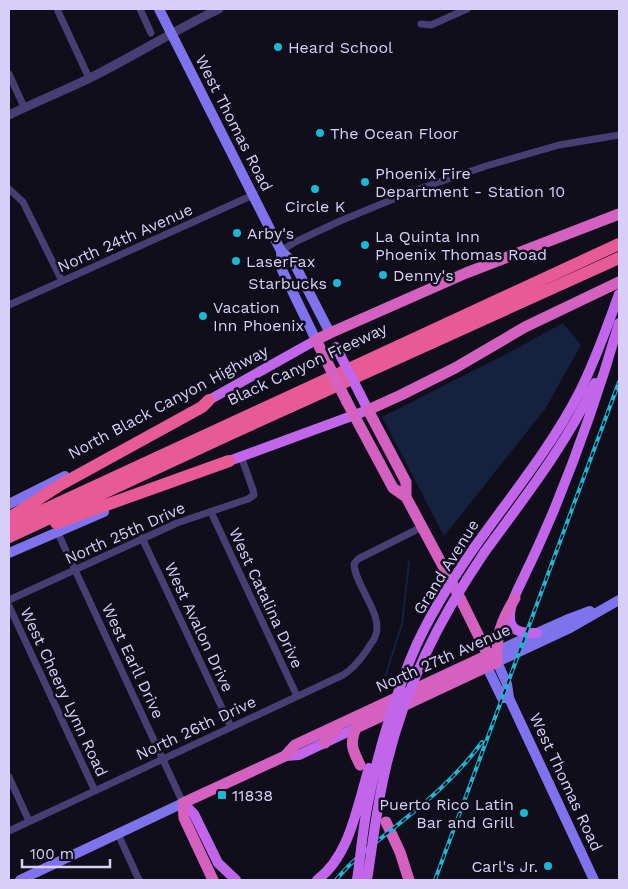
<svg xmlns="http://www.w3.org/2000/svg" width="628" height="889" font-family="'Work Sans',sans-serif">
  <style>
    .water { fill: #14223f }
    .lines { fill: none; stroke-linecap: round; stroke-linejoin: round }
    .stream { stroke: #14223f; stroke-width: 2 }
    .minor { stroke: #453f74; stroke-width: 7 }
    .tertiary { stroke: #453f74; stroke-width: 9 }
    .secondary { stroke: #7e73ec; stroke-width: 10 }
    .primary { stroke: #c165ea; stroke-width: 10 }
    .trunk { stroke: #d460c0; stroke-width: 11 }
    .motorway { stroke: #e85a95; stroke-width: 12 }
    .rail-casing { stroke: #1db7d6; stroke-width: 4 }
    .rail { stroke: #110e1b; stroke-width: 2; stroke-dasharray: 5.5; stroke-linecap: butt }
    .primary-bridge { stroke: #c165ea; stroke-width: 10 }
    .trunk-bridge { stroke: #d460c0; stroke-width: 11 }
    .poi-dot { fill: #1db7d6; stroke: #110e1b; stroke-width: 2 }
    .labels { text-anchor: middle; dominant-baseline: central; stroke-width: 5; stroke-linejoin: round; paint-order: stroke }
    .poi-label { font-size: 16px; fill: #d7cff8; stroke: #110e1b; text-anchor: start }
    .street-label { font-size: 16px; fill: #d7cff8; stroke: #110e1b }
  </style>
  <rect width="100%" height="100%" fill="#110e1b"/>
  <path class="water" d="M563,323L581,345L545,409L444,536L382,417L512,351Z"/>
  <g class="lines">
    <path class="stream" d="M385,677L402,624L409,562"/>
    <path class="minor" d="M57,9L89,78
      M140,9L151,33
      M421,24L431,25L467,9
      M9,74L24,107
      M9,189L23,202L62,281
      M281,251L295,242L340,221L413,191L486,166L559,145L619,135
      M9,305L253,195
      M211,512L297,696
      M57,531L183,803
      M142,538L231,727
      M9,600L177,523L248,499L254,495L253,490L241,456
      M9,606L95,791
      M9,777L29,821
      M9,831L343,675C353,669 360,660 367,650C369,646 373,642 375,637C385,616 355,586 354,564L358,559L422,527
      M118,834L139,880"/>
    <path class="tertiary" d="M9,115C36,102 63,91 90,78C134,56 175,30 219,9"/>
    <path class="secondary" d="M159,9L281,251L294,263L330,333
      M281,251L282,270L316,340
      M9,504L65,476
      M9,553L104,512
      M509,698H502L487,667L488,655L566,620L590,611
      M20,880L183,803
      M594,880L509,698L507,684L497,662L570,628L619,600"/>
    <path class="primary" d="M209,400L316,340
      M229,461L368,410L360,394
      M474,548C510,497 550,449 579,393C595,362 607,327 619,294
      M484,553C524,498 566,445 595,383
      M537,633C526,633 511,633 510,619C509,603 520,586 526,572C536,552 545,531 554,510C579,449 601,386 619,323
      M285,756L299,755L356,728
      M183,803L194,814L218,863L236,880"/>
    <path class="trunk" d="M323,354L316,340L330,333L466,273L619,214
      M347,402L393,488L406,497L460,598L488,655L497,662
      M406,497V482L368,410L401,395L455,368L525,327L619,282
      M497,662C496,635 501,621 515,598
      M325,743L327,737L337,729
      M360,765C353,750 349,745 356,728L497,662
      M386,822L400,852L409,880
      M213,880L184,818L183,803L285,756L295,745L488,655"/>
    <path class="motorway" d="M9,518L60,485L202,407L209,400
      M56,523L229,461
      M9,526L619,244
      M9,537L228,435L619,258"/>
    <g class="rail-casing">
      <path id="rail" d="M336,880C351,861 371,846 390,831C424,804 457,777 482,742
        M435,880L619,382"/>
    </g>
    <use href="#rail" class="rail"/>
    <path class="primary-bridge" d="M336,347L360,394
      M317,880C350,856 357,806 369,768
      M357,880C361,853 363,825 369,798C378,751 393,704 410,660C426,620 450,583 474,548
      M367,880C373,842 377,804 386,767C405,687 438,621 484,553"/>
    <path class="trunk-bridge" d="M323,354L347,402"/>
  </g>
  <g class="poi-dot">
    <circle cx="278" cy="47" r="5"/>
    <circle cx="320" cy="133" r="5"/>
    <circle cx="365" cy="182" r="5"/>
    <circle cx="315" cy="189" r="5"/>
    <circle cx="237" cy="233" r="5"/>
    <circle cx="365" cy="245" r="5"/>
    <circle cx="236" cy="261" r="5"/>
    <circle cx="383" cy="275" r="5"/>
    <circle cx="337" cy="283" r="5"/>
    <circle cx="203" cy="316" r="5"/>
    <rect x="217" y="790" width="10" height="10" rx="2.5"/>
    <circle cx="524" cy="813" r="5"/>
    <circle cx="548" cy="866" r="5"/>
  </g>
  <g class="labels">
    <g class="poi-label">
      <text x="288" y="47">Heard School</text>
      <text x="330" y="133">The Ocean Floor</text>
      <text x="375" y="173">Phoenix Fire<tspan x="375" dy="18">Department - Station 10</tspan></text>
      <text x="315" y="206" text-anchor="middle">Circle K</text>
      <text x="247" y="233">Arby's</text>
      <text x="375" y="236">La Quinta Inn<tspan x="375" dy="18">Phoenix Thomas Road</tspan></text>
      <text x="246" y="261">LaserFax</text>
      <text x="393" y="275">Denny's</text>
      <text x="327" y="283" text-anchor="end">Starbucks</text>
      <text x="213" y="307">Vacation<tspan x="213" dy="18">Inn Phoenix</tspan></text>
      <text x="232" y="795">11838</text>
      <text x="514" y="804" text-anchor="end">Puerto Rico Latin<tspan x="514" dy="18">Bar and Grill</tspan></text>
      <text x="538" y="866" text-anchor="end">Carl's Jr.</text>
    </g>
    <g class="street-label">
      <text transform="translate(234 123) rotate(63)">West Thomas Road</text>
      <text transform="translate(125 238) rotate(-24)">North 24th Avenue</text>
      <text transform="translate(307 364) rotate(-25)">Black Canyon Freeway</text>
      <text transform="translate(168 402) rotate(-28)">North Black Canyon Highway</text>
      <text transform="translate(125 533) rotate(-24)">North 25th Drive</text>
      <text transform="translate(446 567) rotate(-58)">Grand Avenue</text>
      <text transform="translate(266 598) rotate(65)">West Catalina Drive</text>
      <text transform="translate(199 627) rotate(65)">West Avalon Drive</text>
      <text transform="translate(443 658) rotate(-24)">North 27th Avenue</text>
      <text transform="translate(133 661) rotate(65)">West Earll Drive</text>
      <text transform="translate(64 692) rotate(65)">West Cheery Lynn Road</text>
      <text transform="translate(196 728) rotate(-25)">North 26th Drive</text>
      <text transform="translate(566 782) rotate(65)">West Thomas Road</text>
    </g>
  </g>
  <rect width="628" height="889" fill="none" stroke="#d7cff8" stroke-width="20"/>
  <path d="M22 859v8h88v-8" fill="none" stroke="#d7cff8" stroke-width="2.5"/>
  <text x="30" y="859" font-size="15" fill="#d7cff8" stroke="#110e1b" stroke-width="4" paint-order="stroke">100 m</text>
</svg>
